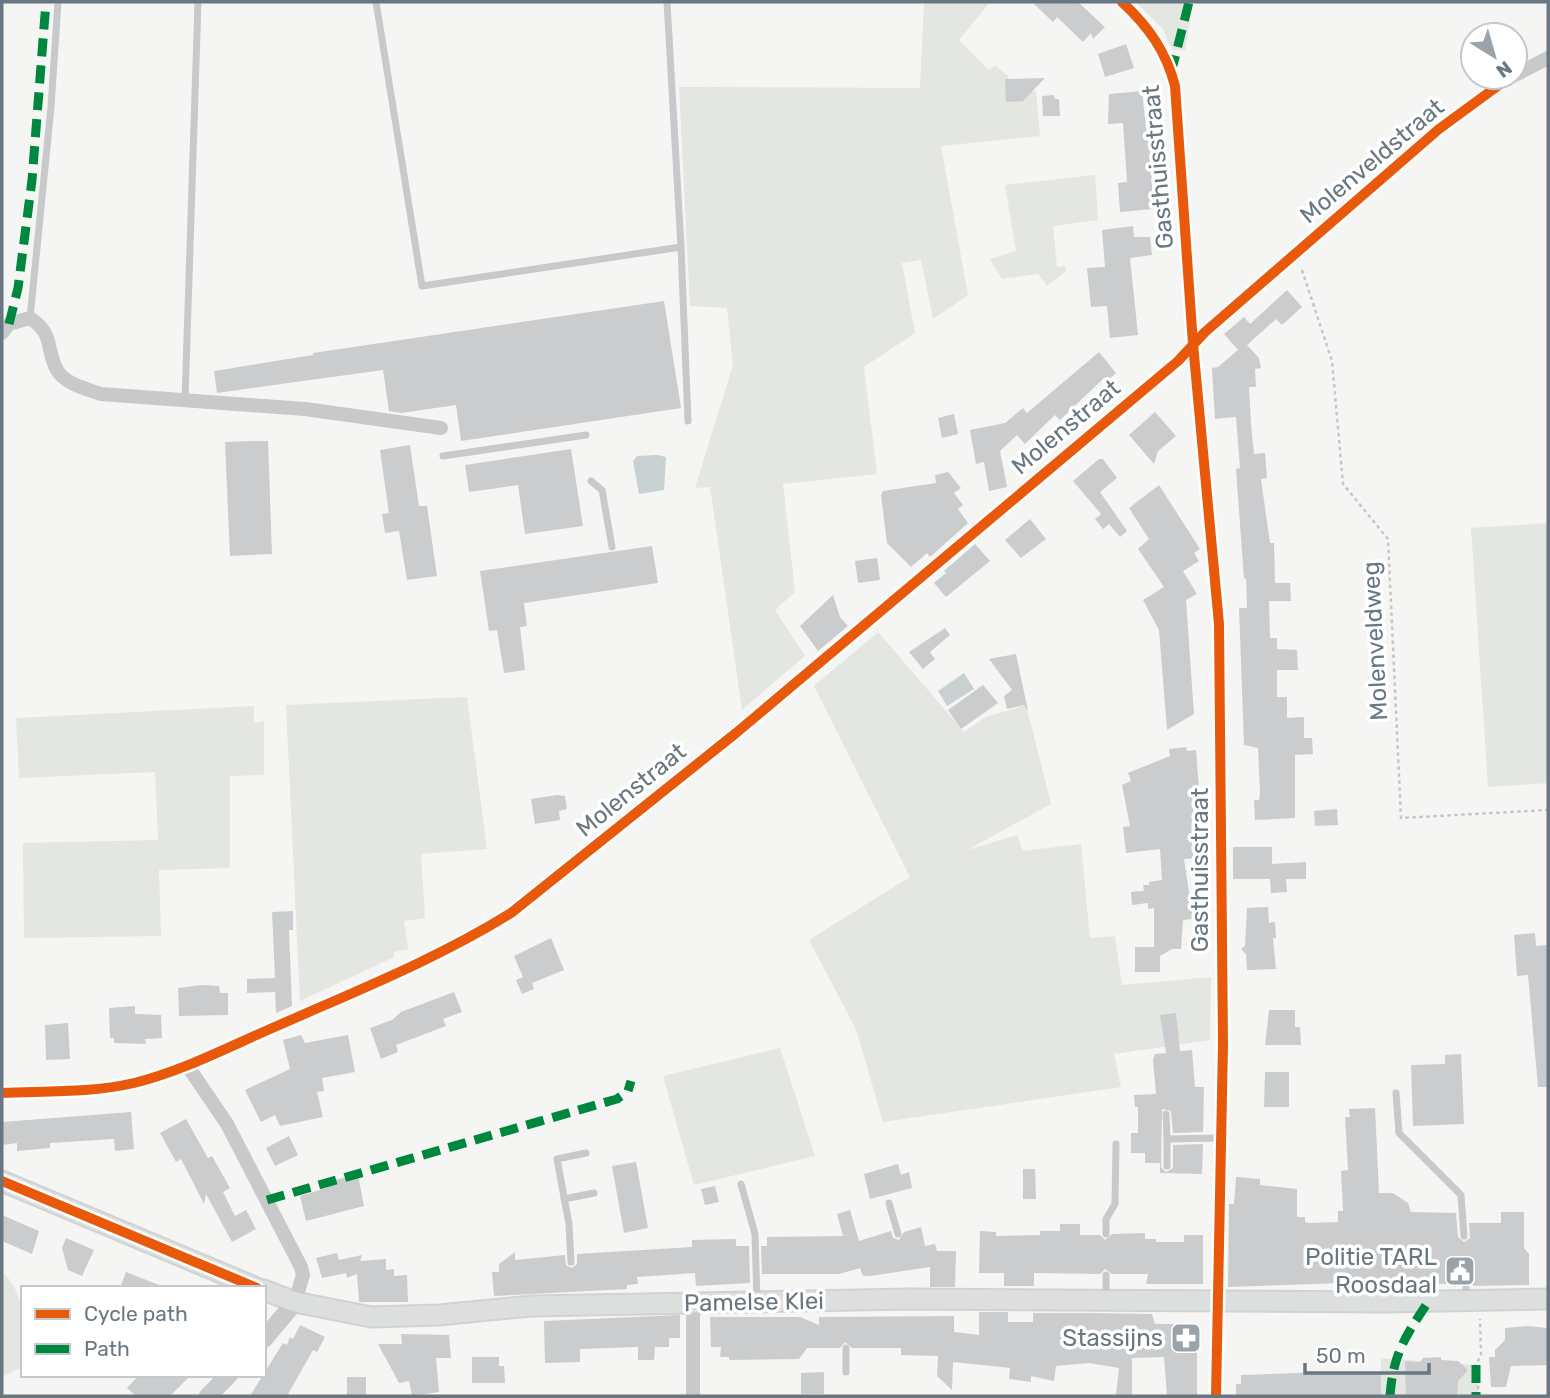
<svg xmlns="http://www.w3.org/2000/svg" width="1550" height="1398" font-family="Rubik,sans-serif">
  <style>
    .green { fill: #e4e6e2 }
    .water { fill: #c8d0d2 }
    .building { fill: #cbcccd }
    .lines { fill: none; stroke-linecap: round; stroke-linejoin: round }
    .secondary-casing { stroke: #d1d2d2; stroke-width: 23 }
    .path { stroke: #c5c6c7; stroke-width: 2.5; stroke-dasharray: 3.5 3.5; stroke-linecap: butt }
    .service { stroke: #c7c9ca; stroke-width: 7 }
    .minor { stroke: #c7c9ca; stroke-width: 14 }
    .tertiary { stroke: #c7c9ca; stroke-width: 18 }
    .secondary { stroke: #dddede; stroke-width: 19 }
    .quiet { stroke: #00873e; stroke-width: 9; stroke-dasharray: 18 9; stroke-linecap: butt }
    .cycleway-casing { stroke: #fff; stroke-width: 15 }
    .cycleway { stroke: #e8590c; stroke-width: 10 }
    .labels { text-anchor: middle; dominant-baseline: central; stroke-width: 7; stroke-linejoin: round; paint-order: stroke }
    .street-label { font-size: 24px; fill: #687781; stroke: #fff }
    .poi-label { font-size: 24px; fill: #687781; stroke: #fff; text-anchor: end }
  </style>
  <rect width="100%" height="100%" fill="#f5f5f4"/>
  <path class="green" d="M924,2H990L959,40L989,70L995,65L1008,76L1010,94L1036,91L1040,136L941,146L968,295L933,319L921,260L902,263L915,333L864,367L877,474L783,484L795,592L775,610L805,656L742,710L710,487L695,488L733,365L727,308L690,306L679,87L920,88Z
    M1136,2H1193L1185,50H1172L1162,28Z
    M1095,175L1098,220L1053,226L1057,267L1065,266L1066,271L1047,286L1038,274L1002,279L990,259L1016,251L1005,185Z
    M1548,523V783L1488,787L1471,528Z
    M878,632L964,732L986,717L1026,705L1051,804L967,850L1017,835L1023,851L1081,844L1090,938L1115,936L1122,985L1211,977L1210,1040L1114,1054L1121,1087L883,1122L856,1029L809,940L910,877L814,686Z
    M467,697L487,849L421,854L425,918L404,921L408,949L394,952V957L300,1001L286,705Z
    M254,706V723L264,721V775L230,776V868L159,870L161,936L24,938L23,843L158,840L155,772L19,778L16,718Z
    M780,1048L815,1156L694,1185L663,1076Z
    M2,1272C28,1293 23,1337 23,1367L2,1377Z
    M1381,1358L1476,1365L1479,1396H1381Z"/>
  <path class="water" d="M657,455L666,457L664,490L639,494L633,461L637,456Z
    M964,673L974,689L947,706L938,691Z"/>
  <path class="building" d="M1032,2H1078L1105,27L1093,39L1091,33L1083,42L1057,17L1053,22Z
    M1126,44L1134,68L1105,77L1098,54Z
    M1045,78L1023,101L1006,102L1005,79Z
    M1142,91L1147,138H1150L1153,209L1120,212L1118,183L1127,182L1123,123L1108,124L1109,94Z
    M1054,95L1055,99H1059L1060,116H1043L1042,96Z
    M1133,226L1134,237H1150L1152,255L1130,258L1138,335L1110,338L1107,306L1091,307L1087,268L1105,267L1102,230Z
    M1287,290L1302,307L1282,325L1276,319L1247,345L1259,358L1261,368L1255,369L1256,387H1249L1251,424L1254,454L1265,453L1267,478L1261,479L1270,543H1274L1275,583H1290L1291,601H1269L1270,638H1277V649L1297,650L1298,670H1277V697H1287V718L1304,717V738H1312L1313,754L1295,755V818L1255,820L1254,800H1259L1260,794L1258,748L1244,745L1239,608H1247L1246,578L1244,579L1236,469L1240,468L1236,417L1215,419L1212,368L1218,367L1238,350L1224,334L1244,317L1250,324Z
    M664,301L681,408L461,441L456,405L401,413L389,411L383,370L217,393L214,371L313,355V353Z
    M1099,352L1116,373L1107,381L1104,378L1060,420L1055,415L1025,444L1017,435L1000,451L1007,487L989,491L984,462L976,464L970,430L1005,423L1023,408L1027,413Z
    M1155,412L1176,436L1158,451L1154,464L1129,435Z
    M954,414L958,434L942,438L938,418Z
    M254,441H268L272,554L230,556L225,442Z
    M410,445L419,506H427L437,576L407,580L399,531L385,533L382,514L389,513L380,450Z
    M571,449L583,526L525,534L518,485L469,492L465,465Z
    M1099,459H1103L1117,478L1100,492L1127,531L1120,537L1109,524L1103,529L1095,519L1101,514L1073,481Z
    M948,472L961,488L954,493L963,505L958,509L968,523L930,557L927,553L911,567L887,543L881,495L883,491L936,483L935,475Z
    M1159,485L1200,549L1194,553L1199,561L1183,571L1197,594L1186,600L1194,714L1167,730L1159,630L1143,600L1164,587L1138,549L1149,539L1129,508Z
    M1030,519L1046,539L1021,558L1005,540Z
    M975,544L990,561L946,597L934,583L946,573L944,571Z
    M652,546L658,583L524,603L527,626L520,627L525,670L504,673L497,630L489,631L480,571Z
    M877,558L880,580L858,583L855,561Z
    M833,595L840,617L848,626L818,651L800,626Z
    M945,628L950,635L930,652L935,659L923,669L909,652Z
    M1016,654L1028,711L1024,705L1007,709L1004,696L1012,690L989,659Z
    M983,685L998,703L961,729L948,710Z
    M1186,747L1187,751L1196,750L1203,840L1200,842L1201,858L1184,859L1193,919L1183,920L1181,949H1172L1160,956V972H1135V947H1154V908L1148,909V903L1132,905L1131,892L1144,891L1143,885H1149V882L1162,880L1160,849L1126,853L1123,827L1130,826L1122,785L1131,781L1128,773L1170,756L1169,749Z
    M557,795L565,796L567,809L559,811L560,820L535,824L531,799Z
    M1337,809L1338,825L1315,826L1314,811Z
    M1233,847H1272V864L1306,862V879H1286L1287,892L1271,893L1270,879H1233Z
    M1268,907L1269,923L1275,922L1276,938H1273L1276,969L1247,970L1246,954L1241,949L1245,946L1247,908Z
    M293,911V930H289L292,1006L276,1013L275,992L247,993V979L275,978L272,912Z
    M1535,933L1536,946L1548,945V1087H1538L1528,975L1517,976L1514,935Z
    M551,938L564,970L532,983L534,989L522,994L516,980L523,977L514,956Z
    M202,985L219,986L220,993H228V1015L179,1016L178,988Z
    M454,992L462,1012L443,1019L446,1026L396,1045L398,1052L381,1059L370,1028L392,1020L401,1012Z
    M135,1006V1014L161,1015L162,1038L145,1039L146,1044L114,1043V1038H110L109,1008Z
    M1269,1010H1295V1027H1300L1301,1045H1265Z
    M1176,1013L1180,1051L1192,1050L1195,1087H1204L1203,1132L1173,1133L1171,1111L1162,1109L1161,1167L1166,1172L1173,1168V1145L1203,1144L1202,1174L1160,1173V1163H1145V1153H1131V1133H1138V1107H1135L1134,1095L1156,1094L1153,1060L1155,1054L1166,1053L1160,1015Z
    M68,1023L70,1059L46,1060L45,1025Z
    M301,1035L305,1043L348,1035L355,1072L322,1078L324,1091L317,1092L323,1117L280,1126L275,1115L261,1122L245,1090L290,1069L283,1040Z
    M1461,1054L1464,1124L1413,1126L1411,1065L1445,1064V1055Z
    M1265,1072H1289V1107H1264Z
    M1375,1108L1379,1193H1393L1408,1203L1411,1212L1456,1213L1458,1237L1464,1242L1470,1238L1469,1223H1501V1212H1524V1248L1529,1254V1285L1474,1286L1465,1278L1460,1284H1438V1279L1408,1281L1405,1285L1402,1281L1228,1287L1229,1204H1234L1236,1177L1260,1179V1185L1297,1189V1217H1305V1222L1310,1223L1338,1222V1211H1343L1341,1171L1348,1170L1345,1117H1350L1349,1109Z
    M131,1112L134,1149L115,1151L114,1139L50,1143V1148L17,1151V1143L2,1145V1122Z
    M186,1119L208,1158L212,1156L230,1188L223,1192L235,1216L246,1210L256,1229L232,1242L206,1194L204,1204L181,1159L176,1162L160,1133Z
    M289,1136L298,1155L275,1166L266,1148Z
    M636,1162L648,1228L624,1233L612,1166Z
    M898,1164L901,1175L909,1172L912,1188L870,1199L864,1174Z
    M1023,1169H1035L1036,1199H1023Z
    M358,1175L364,1206L306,1221L300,1196L326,1188L325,1182Z
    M715,1186L719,1202L705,1205L701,1189Z
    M850,1210L859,1241L891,1231L893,1238L899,1240L904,1232L921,1227L925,1246L935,1244L937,1251H956L955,1287H930V1267L870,1276H863L860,1268L839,1274H762L761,1246H767V1237L843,1236L837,1214Z
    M2,1215L39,1231L32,1254L2,1241Z
    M1060,1224H1080V1235H1100L1105,1240L1112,1234L1145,1233V1239H1156V1242H1184V1235H1203V1284H1146L1148,1274H1112L1105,1269L1100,1274L1034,1273V1286H1004V1273H979L980,1231L996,1232V1236L1040,1235V1231H1060Z
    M66,1238L94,1250L82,1276L68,1270L62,1248Z
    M736,1239V1246H749L750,1283L696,1286L695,1273L637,1277L638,1284L627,1285V1289L494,1296L492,1272H499V1264L515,1252V1260L565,1255L566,1265L572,1268L577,1264V1254L692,1247V1240Z
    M337,1253L339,1260L362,1255L360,1261L386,1259V1270L394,1269V1276L407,1275L408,1302H359L357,1274L347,1278L346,1273L322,1278L316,1258Z
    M126,1272L164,1287V1288H120Z
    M979,1312H1008V1322H1033V1313H1091L1152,1314L1155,1324H1197V1396H1167L1164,1357L1132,1358V1396H1116L1119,1368L1089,1363L1056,1366L1054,1381L1031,1376V1382L1009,1379L1010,1368L953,1362L952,1390L937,1376L938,1356L901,1355V1348H852L845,1342L840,1348H807L799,1359L729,1360V1357H720L721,1347H711L710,1317H800L819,1325V1317L954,1316V1332L979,1335Z
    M680,1315V1338H669V1347H655L654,1360H638V1347L580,1349V1362L545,1363L544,1321Z
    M300,1325L325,1337L317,1352L313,1350L287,1396H250L283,1343L287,1345L290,1337L293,1339Z
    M1526,1326L1548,1328V1365L1511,1366L1506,1387H1491L1489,1357H1495V1350L1505,1340V1328Z
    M401,1334L449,1335L451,1358H436L439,1392L412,1396L409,1381L399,1383L378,1344H402Z
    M472,1357H499V1366H504L505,1383H472Z
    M1441,1357V1360L1458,1361L1468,1370L1458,1381L1457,1396H1406L1405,1361L1420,1362L1423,1358Z
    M824,1372V1394H801V1373Z
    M1324,1372H1381V1396H1236V1384H1241V1375Z
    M139,1375H191L170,1396H136L127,1388Z
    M347,1377H366V1396H347Z"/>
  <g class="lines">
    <g class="secondary-casing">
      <path id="secondary" d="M2,1181L257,1288
        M264,1290L295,1302L371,1317L439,1315L531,1306L909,1299L1385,1302L1548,1299"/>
    </g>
    <path class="path" d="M1302,270L1332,361L1343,484L1388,539L1401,818L1548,810
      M1479,1396L1476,1365L1481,1355L1480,1319"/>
    <path class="service" d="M376,2L422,286L681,247L667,2
      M681,247L688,421
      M30,318L51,107L58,2
      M185,400L198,2
      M443,456L586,435
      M591,481L602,490L612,547
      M1396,1093L1399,1133L1461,1195L1464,1236
      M1166,1114L1167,1139L1220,1138
      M1167,1139V1166
      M741,1184L755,1234L757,1301
      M564,1199L594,1193
      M889,1203L898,1234
      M1106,1234V1219L1115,1204L1116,1144
      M571,1262L569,1224L557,1159L586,1153
      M1106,1275V1298
      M1466,1284V1297
      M846,1348V1372"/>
    <path class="minor" d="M1122,2C1148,26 1166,51 1175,86L1193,344L1219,624L1223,1044L1216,1396
      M1515,75L1548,58
      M2,333L9,324L30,318C55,335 45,348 57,370C65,384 87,389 101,394L305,409L441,428
      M187,1065L227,1124L301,1267L303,1275L295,1302
      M2,1093C45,1091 91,1093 134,1083C183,1071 230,1046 277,1026C356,991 437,959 511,913L736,733L1178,361L1205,332L1439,129L1510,77
      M693,1396V1302"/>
    <path class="tertiary" d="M264,1339L295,1302
      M208,1396L229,1375"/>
    <use href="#secondary" class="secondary"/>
    <path class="quiet" d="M1171,73L1189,2
      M9,324L18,288L32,180L46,2
      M267,1200L617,1099L628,1091L631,1081
      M1476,1365V1396
      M1390,1396C1393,1354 1405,1337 1428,1302"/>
    <g class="cycleway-casing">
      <path id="cycleway" d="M1122,2C1148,26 1166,51 1175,86L1193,344L1219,624L1223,1044L1216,1396
        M2,1093C45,1091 91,1093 134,1083C183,1071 230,1046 277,1026C356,991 437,959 511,913L736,733L1178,361L1205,332L1439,129L1510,77
        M2,1181L257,1288"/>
    </g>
    <use href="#cycleway" class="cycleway"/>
  </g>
  <defs>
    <g id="civic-square" transform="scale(1.575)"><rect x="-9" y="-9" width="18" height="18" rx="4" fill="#99a3a9" stroke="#fff"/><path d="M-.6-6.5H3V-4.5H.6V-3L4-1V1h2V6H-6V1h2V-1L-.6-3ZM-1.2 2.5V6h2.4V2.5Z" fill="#fff"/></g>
    <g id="pharmacy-square" transform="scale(1.575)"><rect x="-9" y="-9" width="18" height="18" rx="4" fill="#99a3a9" stroke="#fff"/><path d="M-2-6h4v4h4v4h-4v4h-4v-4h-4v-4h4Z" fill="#fff"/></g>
  </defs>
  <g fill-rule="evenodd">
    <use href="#civic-square" x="1460" y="1271"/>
    <use href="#pharmacy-square" x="1186" y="1338"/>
  </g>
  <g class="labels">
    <g class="street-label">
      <text transform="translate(1372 161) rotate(-40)">Molenveldstraat</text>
      <text transform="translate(1158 167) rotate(-95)">Gasthuisstraat</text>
      <text transform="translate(1066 427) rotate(-40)">Molenstraat</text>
      <text transform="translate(1375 641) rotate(-93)">Molenveldweg</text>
      <text transform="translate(631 790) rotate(-39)">Molenstraat</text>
      <text transform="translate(1200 870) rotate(-90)">Gasthuisstraat</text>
      <text transform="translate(754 1302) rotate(-1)">Pamelse Klei</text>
    </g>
    <g class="poi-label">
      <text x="1437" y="1257">Politie TARL<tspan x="1437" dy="28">Roosdaal</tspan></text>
      <text x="1163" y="1338">Stassijns</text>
    </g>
  </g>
  <rect width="1550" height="1398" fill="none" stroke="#687781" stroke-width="7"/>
  <rect x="21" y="1286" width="245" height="91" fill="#ffffff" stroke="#c3c9cd" stroke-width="2"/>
  <rect x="35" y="1309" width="35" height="10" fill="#e8590c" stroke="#c3c9cd" stroke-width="2"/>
  <text x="84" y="1321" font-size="21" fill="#687781">Cycle path</text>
  <rect x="35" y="1344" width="35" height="10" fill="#00873e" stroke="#c3c9cd" stroke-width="2"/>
  <text x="84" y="1356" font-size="21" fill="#687781">Path</text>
  <g transform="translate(1494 56) rotate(143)"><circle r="33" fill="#ffffff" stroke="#c3c9cd" stroke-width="2"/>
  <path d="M0-5L12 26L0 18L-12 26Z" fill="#99a3a9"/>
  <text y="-10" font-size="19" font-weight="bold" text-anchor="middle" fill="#687781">N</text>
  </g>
  <path d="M1305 1363v10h124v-10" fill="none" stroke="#687781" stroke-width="3.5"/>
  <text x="1316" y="1363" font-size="21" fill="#687781" stroke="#ffffff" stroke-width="5" paint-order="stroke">50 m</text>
</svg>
